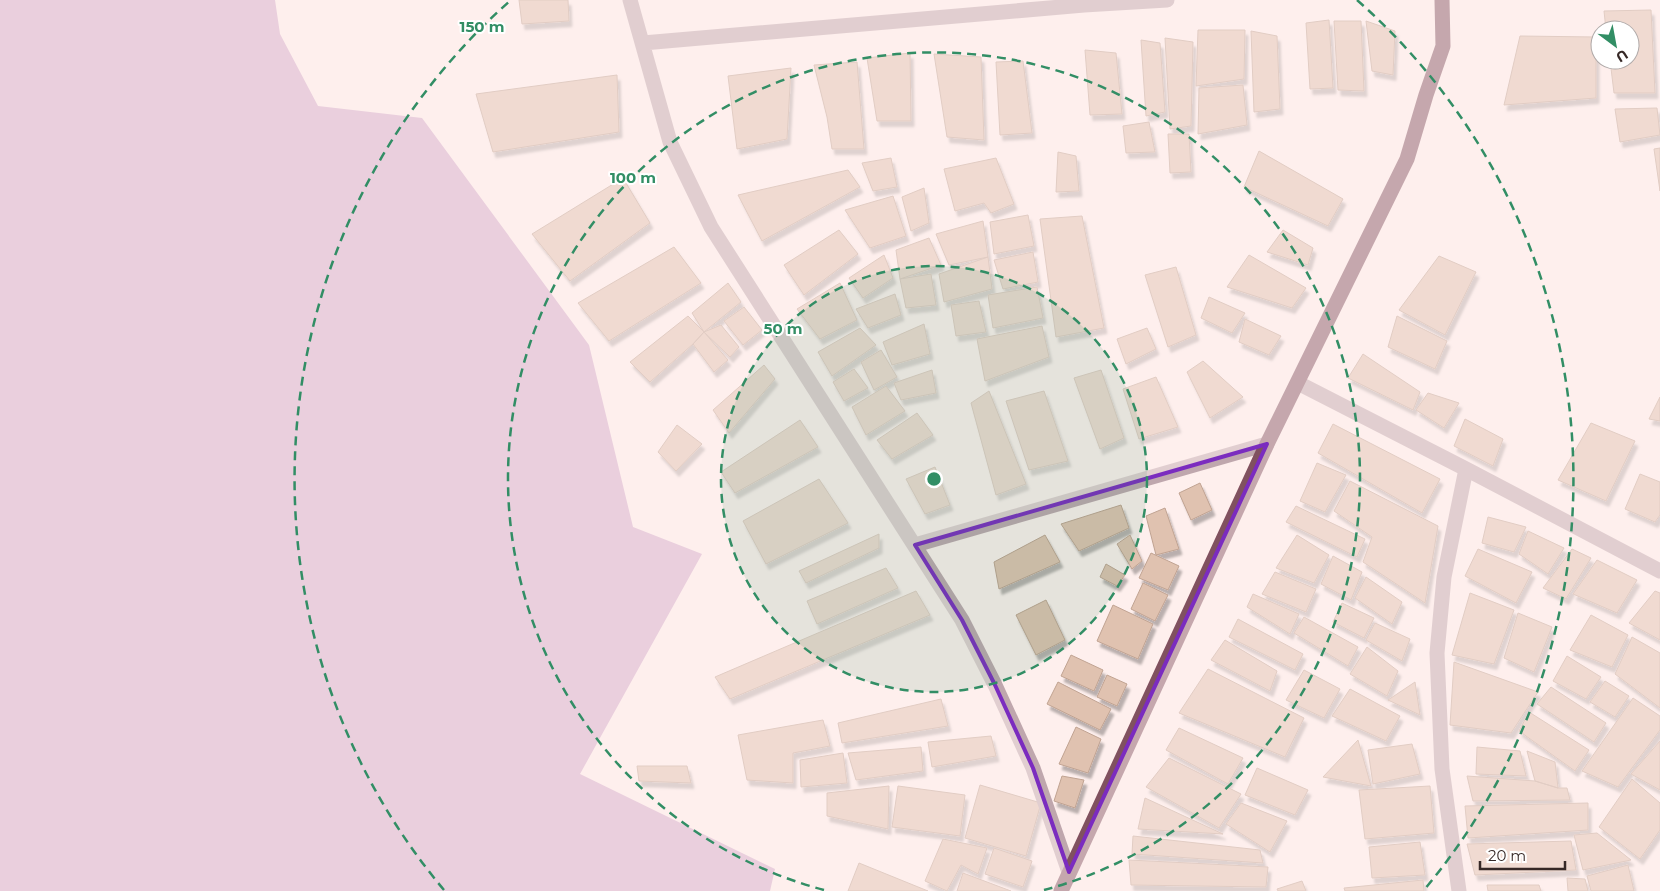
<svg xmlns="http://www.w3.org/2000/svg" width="1660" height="891" font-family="Montserrat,sans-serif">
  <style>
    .water { fill: #d2a8ca }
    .building { fill: #e0c2b0; stroke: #c0a392; filter: url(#shadow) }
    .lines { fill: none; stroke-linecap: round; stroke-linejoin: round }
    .street { stroke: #bfa7ad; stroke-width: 15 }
    .highway { stroke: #80515f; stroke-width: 15 }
    .marked { fill: none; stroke: #7b2cbf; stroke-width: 4; stroke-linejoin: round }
    .ring { fill: none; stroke: #328e65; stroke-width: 2.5; stroke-dasharray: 9 6 }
    .centre { fill: #328e65; stroke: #fff; stroke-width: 2.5 }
    .ring-label { font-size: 15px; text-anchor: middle; font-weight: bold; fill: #328e65; stroke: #fff; stroke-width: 4; stroke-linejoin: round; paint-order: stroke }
  </style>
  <defs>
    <filter id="shadow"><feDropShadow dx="3" dy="5.5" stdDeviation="1" flood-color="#0004"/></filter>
  </defs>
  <rect width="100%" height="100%" fill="#feefed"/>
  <path class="water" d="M0,0H275L280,34L318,106L422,118L589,345L633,527L702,554L580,774L775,869L770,891H0Z"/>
  <path class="building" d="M519,0H568L569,21L522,24Z
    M1651,10L1655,93H1614L1610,60H1630V30H1606L1604,11Z
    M1329,20L1333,88L1310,89L1306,23Z
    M1334,21H1361L1364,91L1338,90Z
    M1366,21L1395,31L1393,75L1372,71Z
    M1198,30H1245L1244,79L1196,86Z
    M1251,31L1277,36L1280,109L1254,112Z
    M1520,36L1596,37V98L1504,105Z
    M1165,38L1193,42L1191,126L1170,129Z
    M1141,40L1160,43L1165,112L1146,116Z
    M1085,50L1116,53L1122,114L1090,115Z
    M910,53L911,121H877L867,58Z
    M934,54L981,57L984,140L947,137Z
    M1023,61L1032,133L1000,135L996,62Z
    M857,62L864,149H832L827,117L814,65Z
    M791,68L787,139L737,149L728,76Z
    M617,75L619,132L493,152L476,94Z
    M1243,85L1247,125L1198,134L1199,88Z
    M1657,108L1660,135L1620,142L1615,109Z
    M1149,122L1155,152L1126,153L1123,126Z
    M1168,134H1189L1191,172L1170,173Z
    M1660,148V191L1654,149Z
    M1259,151L1343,199L1328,226L1244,187Z
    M1058,152L1076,156L1079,191L1056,192Z
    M891,158L897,187L873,191L862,163Z
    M996,158L1014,204L991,213L984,203L955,211L944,169Z
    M848,170L860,187L762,241L738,195Z
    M623,178L650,223L570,281L532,234Z
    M924,188L929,223L911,231L902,197Z
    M893,196L906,236L870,248L845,210Z
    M1028,215L1034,246L994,254L990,222Z
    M1082,216L1104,328L1056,337L1040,219Z
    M983,221L988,257L949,265L936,234Z
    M839,230L858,254L804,295L784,265Z
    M1283,230L1313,248L1308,265L1267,252Z
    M929,238L941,265L900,279L896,250Z
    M674,247L701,283L609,341L578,303Z
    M1033,252L1038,282L1003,289L994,260Z
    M884,255L893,278L863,298L849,278Z
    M1249,255L1306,288L1292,308L1227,287Z
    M1439,256L1476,272L1445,335L1399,310Z
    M988,257L992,289L944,302L939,274Z
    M1176,267L1196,335L1168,347L1145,275Z
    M931,274L936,305L906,308L900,279Z
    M728,283L741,302L704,332L692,313Z
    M840,283L857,320L820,339L797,309Z
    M1037,287L1043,318L993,328L988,295Z
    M895,294L901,315L868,328L856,309Z
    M1209,297L1245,313L1232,333L1201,318Z
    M979,301L986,332L956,336L951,305Z
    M744,307L762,330L743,345L724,321Z
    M688,316L704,332L693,344L650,382L630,362Z
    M1397,316L1447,341L1435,369L1388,347Z
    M1245,319L1281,336L1269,355L1239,342Z
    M924,324L930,354L892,365L883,342Z
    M721,325L739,347L730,357L704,332Z
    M1042,326L1049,357L985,381L977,339Z
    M860,328L876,345L832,376L818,352Z
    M1147,328L1156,349L1126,364L1117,339Z
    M704,332L728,360L714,372L693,344Z
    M881,350L897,377L874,390L861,362Z
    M1363,354L1420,392L1413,410L1348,378Z
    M1203,361L1243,397L1210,418L1187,372Z
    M764,365L775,379L729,433L713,410Z
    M854,369L868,388L844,401L833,382Z
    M932,370L936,393L901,400L894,383Z
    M1101,370L1124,438L1100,449L1074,378Z
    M1156,377L1178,427L1139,439L1123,389Z
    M886,386L905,411L866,435L852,407Z
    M989,391L1026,484L996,495L971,403Z
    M1044,391L1068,461L1029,470L1006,401Z
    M1428,393L1459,403L1444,428L1416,410Z
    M1660,397V421L1649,419Z
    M917,413L933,435L892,459L877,440Z
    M1465,419L1503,439L1493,466L1454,446Z
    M800,420L818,447L735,493L721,472Z
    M1591,423L1635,441L1606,501L1558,480Z
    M1333,424L1440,479L1422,513L1318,453Z
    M677,425L702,444L676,471L658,452Z
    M1317,463L1346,475L1325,512L1300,501Z
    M935,467L950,505L925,514L906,479Z
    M1640,474L1660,482V515L1655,522L1625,509Z
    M819,479L848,523L766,564L743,521Z
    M1350,481L1438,526L1425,603L1363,562L1372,537L1334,511Z
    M1200,483L1212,510L1191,520L1179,493Z
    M1121,505L1129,528L1079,551L1061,524Z
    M1296,506L1365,539L1357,557L1286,522Z
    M1165,508L1179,549L1156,555L1146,516Z
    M1488,517L1526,527L1514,552L1482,543Z
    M1528,531L1564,548L1548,574L1519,554Z
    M879,534V548L806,583L799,571Z
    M1045,535L1060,562L999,589L994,562Z
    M1130,535L1142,561L1132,569L1117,544Z
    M1297,535L1329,555L1314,583L1276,568Z
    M1478,549L1532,572L1516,603L1465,576Z
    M1572,549L1591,558L1566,599L1543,588Z
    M1151,553L1179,566L1168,590L1139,578Z
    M1333,556L1362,572L1351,600L1321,584Z
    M1597,560L1637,580L1617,613L1573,594Z
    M1106,564L1125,575L1117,586L1100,577Z
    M886,568L898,588L817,624L807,601Z
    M1275,572L1316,589L1306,612L1262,594Z
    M1366,577L1402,602L1392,624L1355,598Z
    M1143,583L1168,595L1155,621L1131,609Z
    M916,591L930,615L730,699L715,677Z
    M1655,591L1660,593V640L1629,623Z
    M1470,593L1514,610L1494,664L1452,655Z
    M1253,594L1299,614L1290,634L1247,607Z
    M1046,600L1065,640L1036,655L1016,615Z
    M1342,603L1374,618L1364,638L1333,622Z
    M1113,605L1153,624L1138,659L1097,641Z
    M1518,613L1552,627L1534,672L1504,658Z
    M1591,615L1628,635L1612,667L1570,650Z
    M1304,617L1358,647L1348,666L1294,633Z
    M1238,619L1303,654L1295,670L1229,637Z
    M1375,623L1410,639L1402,661L1366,640Z
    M1632,637L1660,653V708L1615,674Z
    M1225,640L1277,671L1270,691L1211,660Z
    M1367,647L1398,671L1387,696L1350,674Z
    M1071,655L1103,670L1094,691L1061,676Z
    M1567,656L1601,677L1586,699L1553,681Z
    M1454,662L1538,692L1511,733L1450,725Z
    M1208,669L1304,718L1285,757L1179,713Z
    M1304,670L1340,689L1324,718L1286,700Z
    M1107,675L1127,684L1117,706L1097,697Z
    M1605,681L1629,696L1615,717L1590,702Z
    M1058,682L1111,709L1100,730L1047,704Z
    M1415,682L1420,715L1388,700Z
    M1551,687L1606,723L1594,742L1537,704Z
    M1350,689L1400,716L1386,741L1332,716Z
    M1633,698L1660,716V730L1618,787L1582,771Z
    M941,699L948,726L842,743L838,723Z
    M1529,712L1589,750L1575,771L1519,731Z
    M823,720L830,746L793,753V783L747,780L738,735Z
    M1076,727L1101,739L1088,773L1059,764Z
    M1179,728L1243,758L1228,784L1166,750Z
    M991,736L996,756L932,767L928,742Z
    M1358,740L1371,786L1323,777Z
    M1660,741V790L1631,774Z
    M1412,744L1420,774L1373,784L1368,750Z
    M921,747L923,771L856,780L848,753Z
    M1477,747L1520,751L1526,776L1476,774Z
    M1527,751L1555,762L1558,788L1535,781Z
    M843,753L847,783L801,787L800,760Z
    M1169,758L1241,794L1219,828L1146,787Z
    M637,766H687L691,783L639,781Z
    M1257,768L1308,790L1295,815L1245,795Z
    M1062,776L1084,780L1075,808L1054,801Z
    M1467,776L1535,781L1558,788H1567L1570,800L1473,801Z
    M1632,779L1660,803V830L1640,859L1599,827Z
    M980,785L1041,803L1026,856L965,838Z
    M889,786L888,829L827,816V793Z
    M898,786L965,795L960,836L892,827Z
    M1430,786L1434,833L1365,839L1359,790Z
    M1145,798L1223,834L1138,829Z
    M1241,803L1287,821L1270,852L1226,824Z
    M1588,803V830L1468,838L1465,806Z
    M1597,833L1631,860L1583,870L1574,835Z
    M1133,836L1260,850L1263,863L1132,854Z
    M943,839L987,848L978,874L961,865L947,891L925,881Z
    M1571,841L1576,870L1475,875L1467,844Z
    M1420,842L1425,875L1372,878L1369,847Z
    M994,848L1032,861L1023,887L985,874Z
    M1129,860L1268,867L1266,887L1131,885Z
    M859,863L928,891H848Z
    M1628,865L1634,891H1591L1587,876Z
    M963,873L1011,891H957Z
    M1567,878L1585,879L1588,891H1568Z
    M1423,880L1424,891H1345L1344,888Z
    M1302,881L1306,891H1278L1277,889Z
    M1487,885H1539L1541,891H1488Z"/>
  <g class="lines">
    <path class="street" d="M630,0L670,142L711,227L962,620L995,685L1033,768L1069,872
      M643,43L1084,5L1167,0
      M1298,383L1466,469L1660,571
      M915,545L1267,444
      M1459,891L1442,769L1437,653L1444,577L1466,469"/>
    <path class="highway" d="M1061,891L1267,444L1407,159L1426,95L1443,46L1442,0"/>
  </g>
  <path d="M0 0H1660V891H0ZM1267,444L1069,872L1033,768L995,685L962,620L915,545Z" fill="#feefed" fill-opacity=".55" fill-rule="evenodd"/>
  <path class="marked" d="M1267,444L1069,872L1033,768L995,685L962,620L915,545Z"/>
  <circle cx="934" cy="479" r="213" fill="#328e65" fill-opacity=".12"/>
  <g class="ring">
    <circle cx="934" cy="479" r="213"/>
    <path d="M824 890A426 426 0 1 1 1044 890"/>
    <path d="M444 890A639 639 0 0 1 511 0M1357 0A639 639 0 0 1 1424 890"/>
  </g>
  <circle cx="934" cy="479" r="8" class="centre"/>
  <g class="ring-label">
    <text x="482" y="32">150 m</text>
    <text x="633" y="183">100 m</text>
    <text x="783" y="334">50 m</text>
  </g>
  <g transform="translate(1615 45) rotate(148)"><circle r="24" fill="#ffffff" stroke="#afa9a8"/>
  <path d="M0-4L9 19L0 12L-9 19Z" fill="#328e65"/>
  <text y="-8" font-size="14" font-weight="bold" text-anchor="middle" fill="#362826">U</text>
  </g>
  <path d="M1480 861v8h85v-8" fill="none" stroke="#362826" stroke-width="2.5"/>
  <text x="1488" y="861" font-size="15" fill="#362826" stroke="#ffffff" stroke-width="4" paint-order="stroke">20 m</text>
</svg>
